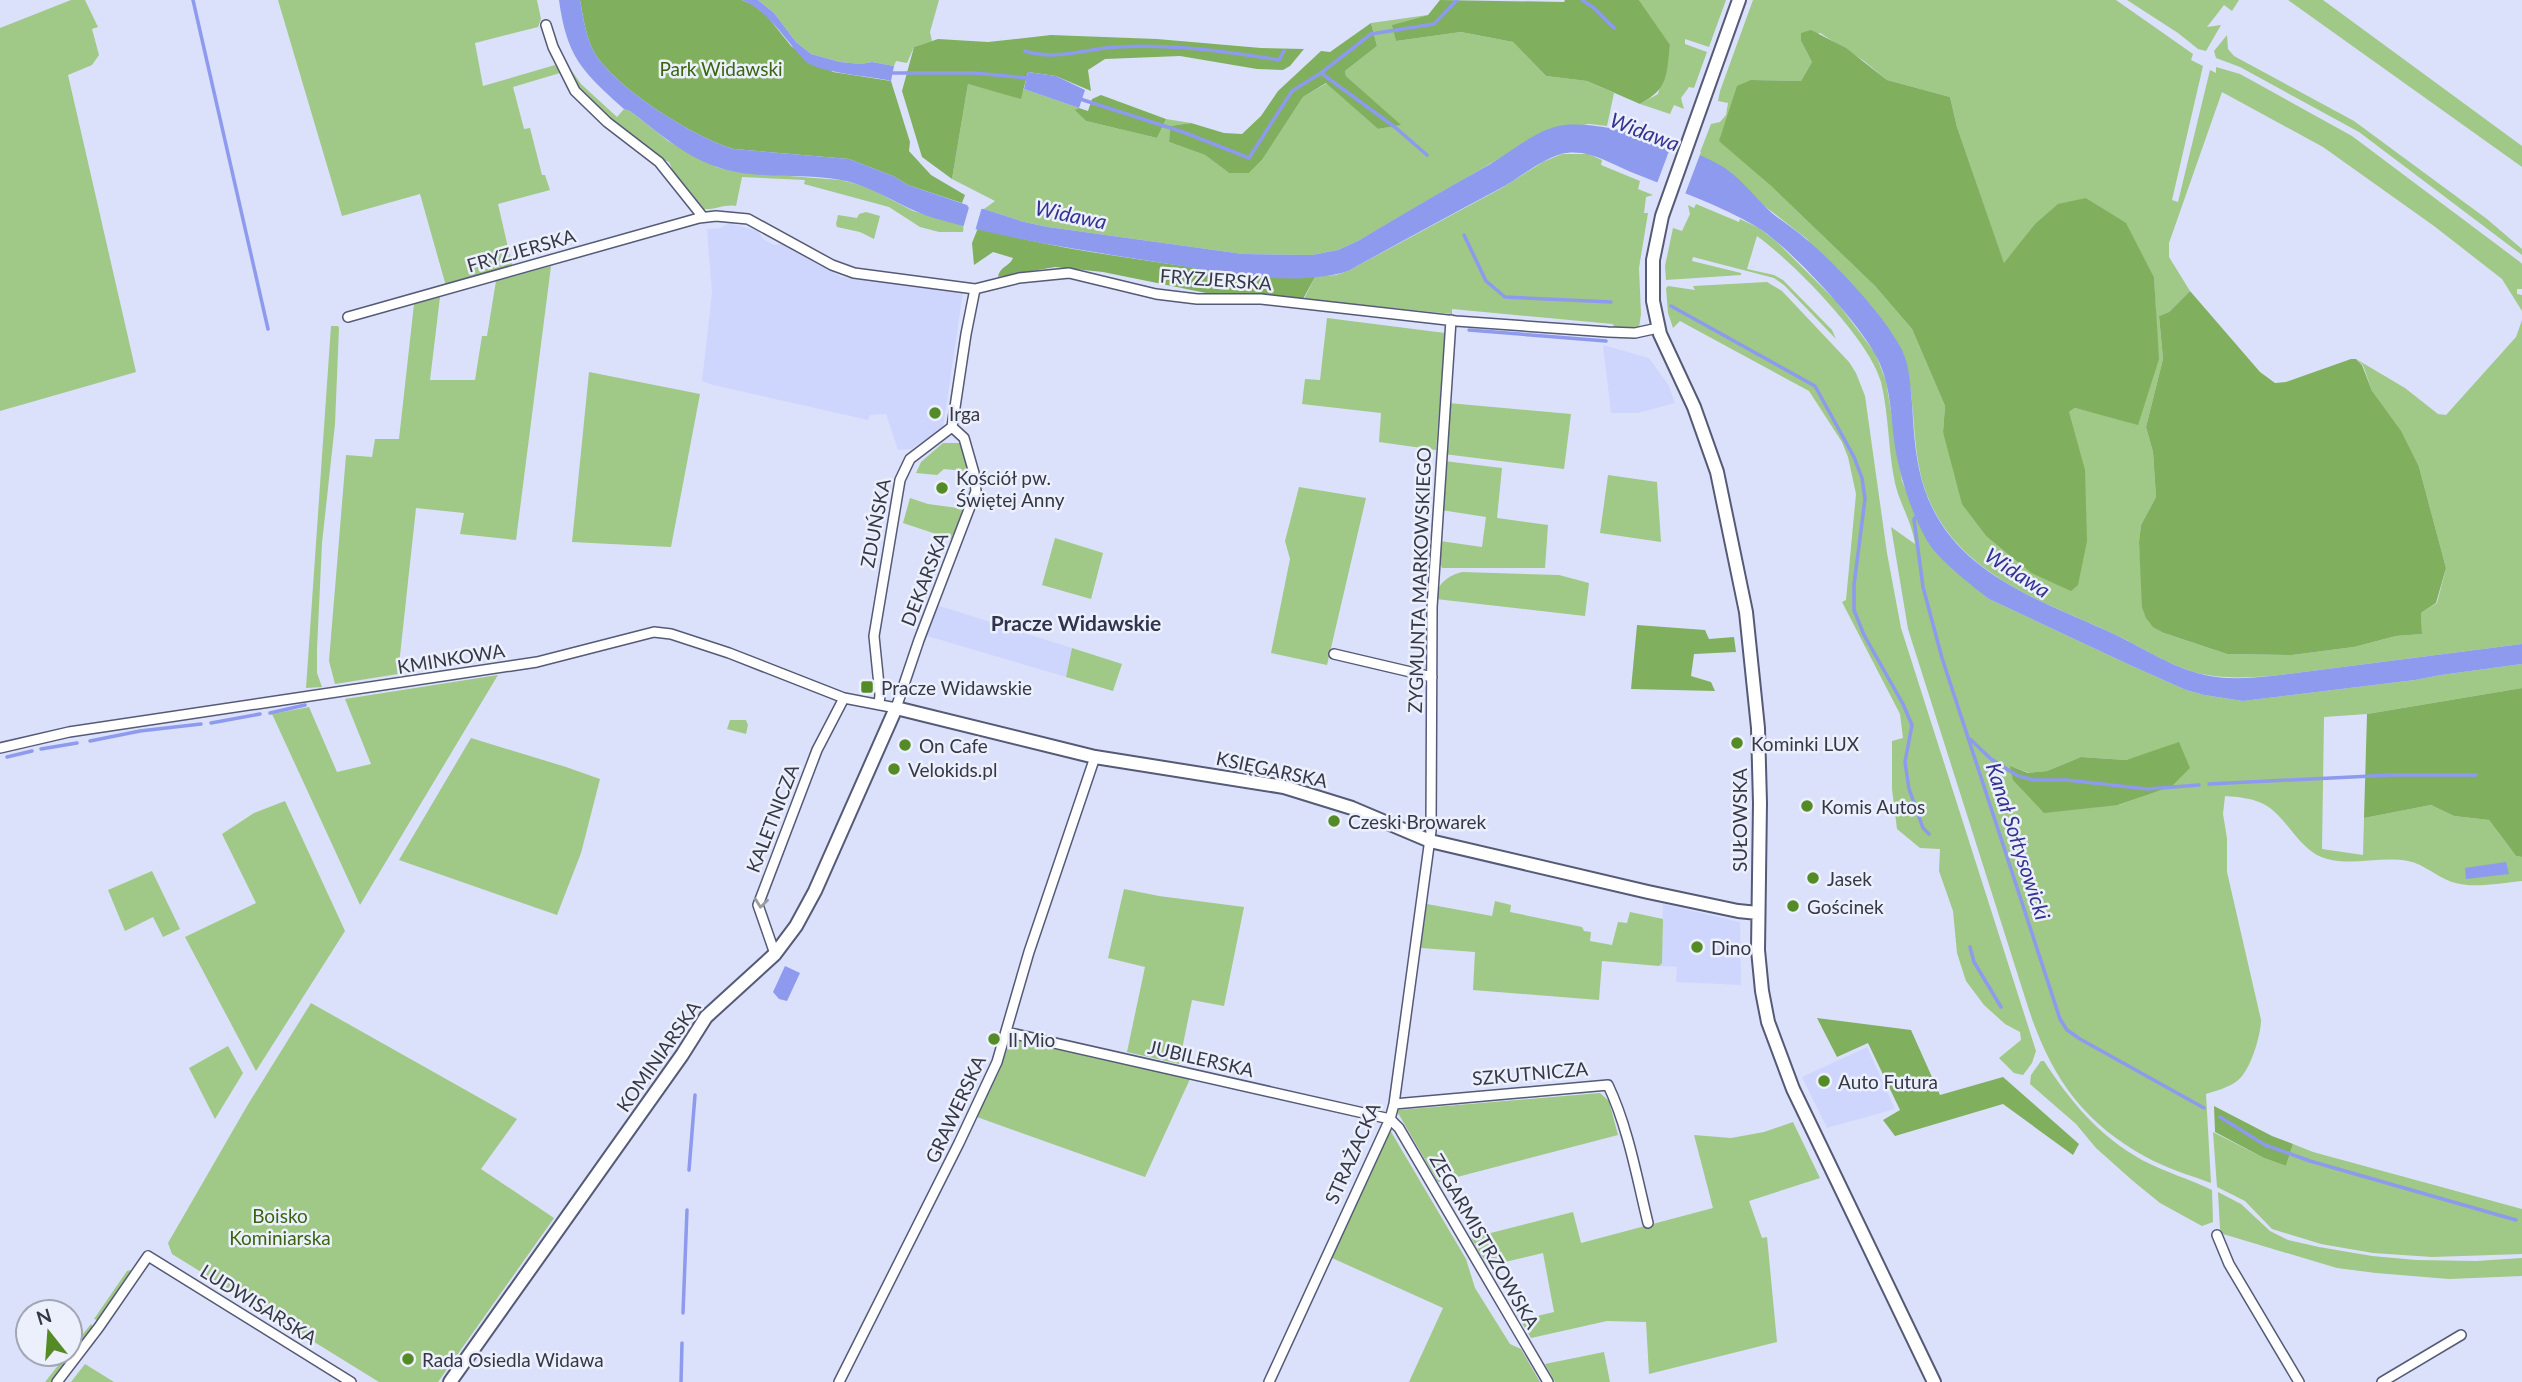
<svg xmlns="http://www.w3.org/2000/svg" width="2522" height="1382" font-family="Lato,sans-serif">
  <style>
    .built { fill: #ced6fe }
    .green { fill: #a0c886; fill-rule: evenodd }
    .forest { fill: #80af5e }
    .water { fill: #8e9aed }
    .pier { fill: #dbe1fb }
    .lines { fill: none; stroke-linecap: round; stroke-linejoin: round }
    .stream { stroke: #8e9aed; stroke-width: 3.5 }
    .street-casing { stroke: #555a76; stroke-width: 12 }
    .secondary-casing { stroke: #555a76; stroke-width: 16 }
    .street { stroke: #fff; stroke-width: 9 }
    .secondary { stroke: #fff; stroke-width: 12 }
    .oneway { stroke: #9a9ca2 }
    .poi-dot { fill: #558b26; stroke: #eceffc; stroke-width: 2.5 }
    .labels { text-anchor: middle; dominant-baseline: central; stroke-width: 5; stroke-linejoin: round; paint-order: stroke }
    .park-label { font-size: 19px; fill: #3a6510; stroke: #eceffc }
    .street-label { font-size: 19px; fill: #363845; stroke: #eceffc }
    .poi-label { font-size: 19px; fill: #363845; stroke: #eceffc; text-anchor: start }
    .water-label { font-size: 21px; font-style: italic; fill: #343392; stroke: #eceffc }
    .neighbourhood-label { font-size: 21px; font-weight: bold; fill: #30344d; stroke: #eceffc }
  </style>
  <rect width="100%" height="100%" fill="#dbe1fb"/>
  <path class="built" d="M728,223L758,231L763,239L774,245L781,244L841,277L963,292L943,428L911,449L898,450L886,414L870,415L868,420L713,385L702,381L712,293L707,229L721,228Z
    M1603,345L1649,358L1669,386L1675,403L1638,413H1611Z
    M937,605L1072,648L1066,677L927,636Z
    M1663,904L1740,922L1741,985L1676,982L1677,967L1659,966L1662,962Z
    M1867,1047L1895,1109L1827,1128L1802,1077Z"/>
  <path class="green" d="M71,0H85L98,27L92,29L99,55L92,65L68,75L136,372L0,411V28Z
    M278,0H537L541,19L538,27L475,43L483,86L555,65L560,73L513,87L524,129L530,128L542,175H545L550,190L498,204L512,265L446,286L420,194L342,216Z
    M758,0H939L930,32L932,41L914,47L907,63L896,61L894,66L872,62L861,64L840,62L811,54L796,42L774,13Z
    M1639,0H1726L1709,47L1685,39V44L1707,52L1694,88L1689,87L1681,98L1684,109L1674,105L1670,114L1640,104L1658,94L1670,46Z
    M1753,0H2116L2193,54L2191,60L2203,66L2172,200L2178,202L2210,70L2216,73V67L2240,74L2352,136L2520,262L2522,264V289H2517V294L2522,295V311L2502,279L2434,226L2323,147L2222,92L2169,243V257L2190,291L2169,312L2159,316L2163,359L2146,427L2153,452L2156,497L2141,525L2139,542L2141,572L2164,633L2227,654L2292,655L2354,647L2396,636L2422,634L2421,613L2437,603L2446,568L2419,467L2372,391L2363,365L2356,359L2405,388L2438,414L2446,415L2516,337L2522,320V644L2272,676C2251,677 2230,679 2208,675C2175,670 2146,649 2116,635C2047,603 1963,577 1930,502C1908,454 1919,400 1902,351L1807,239L1699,155L1711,124L1720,122L1726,115L1728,103L1718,101L1720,91ZM1820,33L1864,61L1887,80L1950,97L1957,127L2004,264L2034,225L2086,198L2126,224L2154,277L2156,316L2138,424L2075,408L2069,412L2071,590L2031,573L1987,537L1943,432L1945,406L1912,329L1875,286L1771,186L1720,141L1751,80L1801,81L1812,62L1801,41Z
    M2127,0H2239L2232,11L2224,5L2207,27L2221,25L2206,51L2198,49L2178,33Z
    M2288,0H2323L2522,146V167Z
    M1428,15L1393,25L1396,41L1461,32L1513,42L1546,76L1587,81L1614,93L1607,126L1589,124L1548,130L1358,241L1338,250L1312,255L1243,254L1048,227L1024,222L984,209L995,201L952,179L968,84L1020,98L1024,89L1079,108L1076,110L1086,121L1157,138L1166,119L1191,123L1170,126L1169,142L1205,155L1229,173H1249L1262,160L1303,97L1327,83L1378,129L1400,125L1346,76L1345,71L1377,46L1371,23Z
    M2227,35L2228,49L2234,56L2354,121L2487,219L2522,249V255L2359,132L2240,67L2216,58L2214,51Z
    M566,63L581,84L617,117L624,109L630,111L668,141L716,167L736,172L841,180L867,187L913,211L964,225L963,232H939L920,227L889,207L804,184L805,180L742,177L736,206C724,204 716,210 704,209L673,171L669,162L662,159L601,112L578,89Z
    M1562,154H1588L1602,160L1601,165L1640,181L1638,189L1653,195L1646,197L1644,213H1648L1639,268L1641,314L1639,328L1615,329L1613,324L1452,309V314L1304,299L1315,277L1336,275L1348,271L1500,189L1543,162Z
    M1696,204L1739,222L1740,219L1759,228L1777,242L1836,301L1875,353L1886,381L1902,481L1924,532L1951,567L1989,599L2132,666L2186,690L2204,695L2243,701L2415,680L2441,675L2522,664V688L2367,714L2324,717L2322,849L2363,855L2364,818L2431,805L2454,816L2489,820L2516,856L2522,857V881C2500,883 2473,889 2452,882C2437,877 2424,864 2408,861C2378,855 2345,869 2317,855C2296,843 2286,818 2267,806C2254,798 2239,797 2225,796L2223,814L2227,838V872L2261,1020C2261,1035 2250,1072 2237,1081C2229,1087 2216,1091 2206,1094L2211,1183C2189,1175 2166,1168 2146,1157C2082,1122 2050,1075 2028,1007L1908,629L1891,527L1915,544C1911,519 1900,505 1895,483C1888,450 1889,415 1881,382C1870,340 1792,261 1757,236L1747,269L1774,275L1783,280L1832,330L1836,339L1784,285L1774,278L1693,257L1692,261L1741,273V275L1666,280L1665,266L1673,228L1682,231L1690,214L1688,205L1694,208ZM2179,743L2140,797L2119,805L2010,766L2028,773L2047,771L2081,757L2126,760Z
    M866,212L880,216L874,239L860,232L837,227L836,224L838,215L857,218L859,214Z
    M551,266L516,540L460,534L464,513L416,508L398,674L335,684L329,661L346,455L372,457L375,439H399L414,304L440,297L430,380H475L482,336H487L496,281Z
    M1767,282L1782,291L1849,362L1856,373L1865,396L1887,553L1901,628L2036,1051L2032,1063L2023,1075L2014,1073L1999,1058L2021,1040L2020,1032L2005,1024L1984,1005L1966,981L1957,953L1953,911L1939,871L1940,849L1920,848L1897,829L1892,789V741L1903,738L1900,714L1842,602L1846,600L1856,494L1848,457L1842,442L1809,391L1680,321L1673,328L1668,313L1666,288L1668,286L1695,290L1693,286Z
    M1327,318L1445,333L1436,450L1379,442L1381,413L1302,404L1305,379L1320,380Z
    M331,326H338L339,328L335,424L322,543L317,649V673L322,687L306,688Z
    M589,372L700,394L671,547L572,542Z
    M1448,403L1571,414L1564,469L1444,454Z
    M943,443H963L972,475L967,476L964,471L944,469L937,475L916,473L921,462Z
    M1444,461L1502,468L1497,518L1548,525L1545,568H1442L1439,560L1440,541L1482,547L1486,517L1441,510Z
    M1608,475L1657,482L1661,542L1600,533Z
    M1299,487L1366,498L1327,665L1271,653L1290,559L1285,541Z
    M910,498L928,504L965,509L951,539L903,523Z
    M1055,538L1103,553L1091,599L1042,585Z
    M1462,572L1559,575L1589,583L1585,616L1436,599C1436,584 1449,575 1462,572Z
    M1072,648L1122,664L1113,691L1066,677Z
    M498,675L360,905L272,714L309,707L337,772L371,764L345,699Z
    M730,720H746L748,725L746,734L727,729Z
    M471,738L566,767L600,779L581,853L557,915L399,860Z
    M285,801L345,931L256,1071L185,937L256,903L222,834L254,813Z
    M152,871L180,929L163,937L153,917L125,931L108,890Z
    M1124,889L1159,896L1244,907L1224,1006L1192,1000L1179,1064L1127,1052L1145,967L1108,958Z
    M1495,901L1511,905L1510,912L1582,927L1584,931L1591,932L1590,941L1612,945L1618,922L1627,923L1630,912L1663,919L1662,963L1659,966L1602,961L1599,1000L1473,990L1475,952L1421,948L1427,904L1492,916Z
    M311,1003L517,1119L481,1169L554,1218L438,1382H379L172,1254L168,1243L247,1106Z
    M1011,1039L1190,1079L1145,1177L977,1117L999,1072Z
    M228,1046L243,1073L215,1119L189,1068Z
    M2041,1061H2044C2070,1101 2099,1136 2142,1160C2165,1172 2189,1179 2212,1190L2213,1222L2202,1226L2160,1203L2133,1181L2096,1148L2076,1124L2030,1084L2031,1075Z
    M1600,1093L1609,1101L1618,1135L1438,1182L1398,1113V1110Z
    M1793,1122L1820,1178L1749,1201L1762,1238L1767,1237L1777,1342L1649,1374L1646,1322L1607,1321L1531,1338L1520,1320L1554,1312L1543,1253L1488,1266L1471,1238L1573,1212L1581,1243L1713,1208L1694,1135L1731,1138L1764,1132Z
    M1390,1130L1466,1259L1475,1288L1510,1344L1521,1349L1540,1382H1409L1443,1308L1332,1258Z
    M2213,1132L2264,1158L2286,1166L2293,1144L2313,1152L2522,1209V1254L2432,1257L2373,1253L2321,1244L2272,1229L2245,1201L2217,1187Z
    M2218,1192L2241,1204L2270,1231L2288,1240L2319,1247L2372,1256L2416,1260L2476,1261L2522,1258V1276L2449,1279L2376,1273L2337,1268L2223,1234L2220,1229Z
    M130,1270L133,1272L100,1321L94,1319L127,1271Z
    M91,1324L94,1328L53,1382H45L67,1354H70V1350Z
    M1604,1352L1610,1382H1555L1545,1364Z
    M85,1364L114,1382H71Z"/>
  <path class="forest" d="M580,0H742L753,5L767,16L791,46L801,53L833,72L891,81L910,142L909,151L931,175L965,195L962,203L908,185L893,176L849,159L734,149C695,138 615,88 594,52C586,37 583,17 580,0Z
    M1440,0L1564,2L1565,0H1639L1670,45C1666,76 1669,88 1640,104L1587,81L1546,76L1513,42L1461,32L1396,41L1392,25L1428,15Z
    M1371,23L1377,46L1345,71L1346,76L1401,125L1378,129L1326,83L1303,97L1262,160L1249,173H1229L1205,155L1169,142L1170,126L1191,123L1224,133L1242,134L1261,116L1278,91L1321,51L1330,52Z
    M1811,30L1846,48L1887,80L1950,97L1957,127L2004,263L2034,225L2058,204L2086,198L2126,223L2154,277L2159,359L2138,425L2075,408L2069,412L2085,470L2087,541L2078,585L2071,591L2031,573L1987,537L1962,504L1943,432L1945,406L1912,329L1875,286L1771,186L1719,141L1737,86L1751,80L1801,81L1812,62L1801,41V33Z
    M1051,35L1157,39L1261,48L1304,49L1290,66L1283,70L1257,69L1180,56L1105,59L1088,70L1091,91L1056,76L1028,72L1021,99L968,84L952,179L922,157L902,91L914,47L938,39L988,42Z
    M1101,95L1166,119L1157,138L1086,121L1075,110L1079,108L1088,111L1092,99Z
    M978,228C1037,244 1095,253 1156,262C1211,270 1259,277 1315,277L1303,299L1211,294L1103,272L1055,267L998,277C999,267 1010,266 1013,258L993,252L974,265L972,243Z
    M2190,291L2260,372L2275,383L2286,382L2351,359H2356L2362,365L2372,391L2401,431L2419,467L2446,568L2436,603L2421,613L2422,634L2396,636L2354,647L2292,655L2227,654L2164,633L2153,627L2146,618L2142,607L2139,542L2141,525L2156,497L2153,452L2146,427L2163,359L2159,316L2169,312Z
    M1637,625L1705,630L1709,639L1734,637L1736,652L1694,654L1691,676L1711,682L1715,691L1631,689Z
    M2522,688V857L2516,856L2489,820L2454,816L2431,805L2364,818L2367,714Z
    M2179,742L2190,768L2172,786L2118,805L2044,813L2013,780L2010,766L2028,773L2047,771L2081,757L2126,760Z
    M1817,1018L1911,1030L1940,1095L2003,1077L2079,1144L2073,1155L2003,1104L1895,1136L1883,1120L1900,1110L1868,1043L1837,1057Z
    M2214,1106L2272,1136L2293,1144L2286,1166L2264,1158L2215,1132Z"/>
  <path class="water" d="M559,0H580C583,17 586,37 594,52C615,88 695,138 734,149L849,159L893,176L908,185L967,205L969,208L984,209L1024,222L1048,227L1243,254L1312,255L1338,250L1358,241C1400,216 1442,191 1485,167C1507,155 1534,131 1559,126C1597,118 1684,145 1718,164C1739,175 1754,197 1772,213C1783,222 1795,229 1806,239C1836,264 1884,315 1902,350C1910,367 1910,384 1912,403C1914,438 1916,473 1931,505C1964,578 2048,603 2116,635C2145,649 2173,668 2205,675C2227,680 2250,678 2272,676L2522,644V664L2441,675L2415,680L2243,701L2204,695L2186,690L2132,666L1989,599C1971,585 1953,571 1937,554C1916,531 1900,477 1895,447C1891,419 1891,389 1880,364C1865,328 1790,247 1757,227C1720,205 1676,190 1636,174C1613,165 1587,147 1561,154C1539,161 1521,177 1501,188C1450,215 1399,243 1348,271C1295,288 1218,272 1163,263C1086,251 1009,240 934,218C901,208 874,186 841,180C800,172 754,181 714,166C682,154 656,131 630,111L624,109C583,72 567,58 559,0Z
    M742,0H758L774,13L796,42L811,54L840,62L861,64L872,62L894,66L891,81C871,76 818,73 805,61C785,40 769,11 742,0Z
    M1028,72L1056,76L1085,90L1079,108L1024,89Z
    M2506,862L2509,874L2466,879L2465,868Z
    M785,966L800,973L787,1001L779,999L773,992Z"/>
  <path class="pier" d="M1672,143L1701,152L1684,197L1656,186Z
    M970,204L982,207L975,231L963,228Z"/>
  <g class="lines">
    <path class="stream" d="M193,0L268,329
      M1582,0L1594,8L1614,28
      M1025,51C1056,61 1084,49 1116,47C1171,44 1225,51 1279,60L1284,51
      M890,73H974L1028,78
      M1321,73L1396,128L1427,155
      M1077,98L1183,132L1249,158L1292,91L1321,73L1371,34L1434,24L1457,0
      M1464,235L1486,281L1505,297L1611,302
      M1671,306L1815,386L1854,457L1862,478L1865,499L1854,585V610L1864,635L1903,704L1912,725L1905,762L1909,789L1923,828L1929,834
      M1469,330L1606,341
      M1918,515L1914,519L1923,587L1942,658L2060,1019L2067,1030L2080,1039L2204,1108
      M270,713L305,705
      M211,723L260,714
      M1970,739L1991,759L2018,776L2034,780H2067L2147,789L2199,785
      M90,741L140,731L201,724
      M41,749L77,743
      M7,757L32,751
      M2209,784L2392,775H2476
      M1970,947L1974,962L2001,1007
      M2220,1117L2265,1145L2310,1161L2516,1220
      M689,1170L695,1095
      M683,1313L687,1210
      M681,1382L682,1343"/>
    <g class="street-casing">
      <path id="street" d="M546,25L553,47L575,91L607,122L659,162L703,217
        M348,317L699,218L716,216L748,219L832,265L854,273L975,289L1019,278L1069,273L1156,294L1197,299H1261L1456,321L1608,332L1635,333L1658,328
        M1334,654L1432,677
        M879,704L880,695L874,636L900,480L910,459L952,427L966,334L975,289
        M0,748L69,732L537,662L654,632L671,634L729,653L844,698L896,708L919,640L976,491L974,473L964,438L952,427
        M775,954L758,905L817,750L844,698
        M1006,1032L1390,1119L1399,1128L1548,1382
        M1394,1104L1608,1085C1628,1127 1637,1178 1648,1223
        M2217,1235L2229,1264L2299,1382
        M57,1382L99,1327L148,1256L351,1382
        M839,1382L959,1143L997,1062L1029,952L1095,757
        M1269,1382L1390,1119L1394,1104L1431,831L1432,607L1451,320
        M2382,1382L2461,1335"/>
    </g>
    <g class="secondary-casing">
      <path id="secondary" d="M1739,0L1662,216L1653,260V301L1660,334L1694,407L1717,472L1746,612L1758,728L1760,803L1758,950L1762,991L1768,1022L1793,1089L1934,1382
        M450,1382L682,1055L706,1017L775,954L796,926L815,891L896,708L1095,757L1284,787L1352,808L1430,841L1648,892L1738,911L1758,913"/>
    </g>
    <use href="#street" class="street"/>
    <use href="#secondary" class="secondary"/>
  </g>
  <defs><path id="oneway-chevron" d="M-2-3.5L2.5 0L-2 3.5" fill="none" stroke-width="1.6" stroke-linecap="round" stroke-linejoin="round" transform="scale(1.75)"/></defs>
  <use class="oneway" href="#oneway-chevron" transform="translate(761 903) rotate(97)"/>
  <g class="poi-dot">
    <circle cx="935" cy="413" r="7"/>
    <circle cx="942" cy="488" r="7"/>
    <rect x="860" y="680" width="14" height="14" rx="3.5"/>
    <circle cx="1737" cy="743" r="7"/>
    <circle cx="905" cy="745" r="7"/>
    <circle cx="894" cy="769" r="7"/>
    <circle cx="1807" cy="806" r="7"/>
    <circle cx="1334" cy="821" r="7"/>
    <circle cx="1813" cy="878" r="7"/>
    <circle cx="1793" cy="906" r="7"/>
    <circle cx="1697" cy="947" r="7"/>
    <circle cx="994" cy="1039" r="7"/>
    <circle cx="1824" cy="1081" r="7"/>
    <circle cx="408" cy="1359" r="7"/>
  </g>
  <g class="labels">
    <g class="park-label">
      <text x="721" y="68">Park Widawski</text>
      <text x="280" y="1215">Boisko<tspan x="280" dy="22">Kominiarska</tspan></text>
    </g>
    <g class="street-label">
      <text transform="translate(521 250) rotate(-16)">FRYZJERSKA</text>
      <text transform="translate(1216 279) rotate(4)">FRYZJERSKA</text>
      <text transform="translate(875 523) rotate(-79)">ZDUŃSKA</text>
      <text transform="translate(924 579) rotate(-69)">DEKARSKA</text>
      <text transform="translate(1419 580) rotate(-88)">ZYGMUNTA MARKOWSKIEGO</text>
      <text transform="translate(451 658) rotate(-9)">KMINKOWA</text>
      <text transform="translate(1272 769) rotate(12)">KSIĘGARSKA</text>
      <text transform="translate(772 818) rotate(-69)">KALETNICZA</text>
      <text transform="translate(1739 820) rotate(-90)">SUŁOWSKA</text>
      <text transform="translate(658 1056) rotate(-55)">KOMINIARSKA</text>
      <text transform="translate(1201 1058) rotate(13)">JUBILERSKA</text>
      <text transform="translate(1530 1073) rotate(-5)">SZKUTNICZA</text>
      <text transform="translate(955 1109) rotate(-65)">GRAWERSKA</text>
      <text transform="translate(1352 1153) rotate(-66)">STRAŻACKA</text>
      <text transform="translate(1485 1241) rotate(60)">ZEGARMISTRZOWSKA</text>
      <text transform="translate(259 1304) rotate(32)">LUDWISARSKA</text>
    </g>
    <g class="poi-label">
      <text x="949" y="413">Irga</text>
      <text x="956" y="477">Kościół pw.<tspan x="956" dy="22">Świętej Anny</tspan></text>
      <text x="881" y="687">Pracze Widawskie</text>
      <text x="1751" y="743">Kominki LUX</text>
      <text x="919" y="745">On Cafe</text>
      <text x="908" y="769">Velokids.pl</text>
      <text x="1821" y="806">Komis Autos</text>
      <text x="1348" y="821">Czeski Browarek</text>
      <text x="1827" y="878">Jasek</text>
      <text x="1807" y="906">Gościnek</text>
      <text x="1711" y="947">Dino</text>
      <text x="1008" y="1039">Il Mio</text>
      <text x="1838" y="1081">Auto Futura</text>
      <text x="422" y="1359">Rada Osiedla Widawa</text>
    </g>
    <g class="water-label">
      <text transform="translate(1645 131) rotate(21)">Widawa</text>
      <text transform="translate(1071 214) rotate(12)">Widawa</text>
      <text transform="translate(2018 572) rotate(33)">Widawa</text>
      <text transform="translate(2019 841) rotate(72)">Kanał Sołtysowicki</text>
    </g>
    <g class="neighbourhood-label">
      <text x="1076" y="622">Pracze Widawskie</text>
    </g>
  </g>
  <g transform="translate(49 1333) rotate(343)"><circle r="33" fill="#eceffc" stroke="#a3a6b3" stroke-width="2"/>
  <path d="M0-5L12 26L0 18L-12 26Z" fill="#558b26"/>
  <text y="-10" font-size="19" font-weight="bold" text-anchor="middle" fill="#363845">N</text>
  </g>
</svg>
